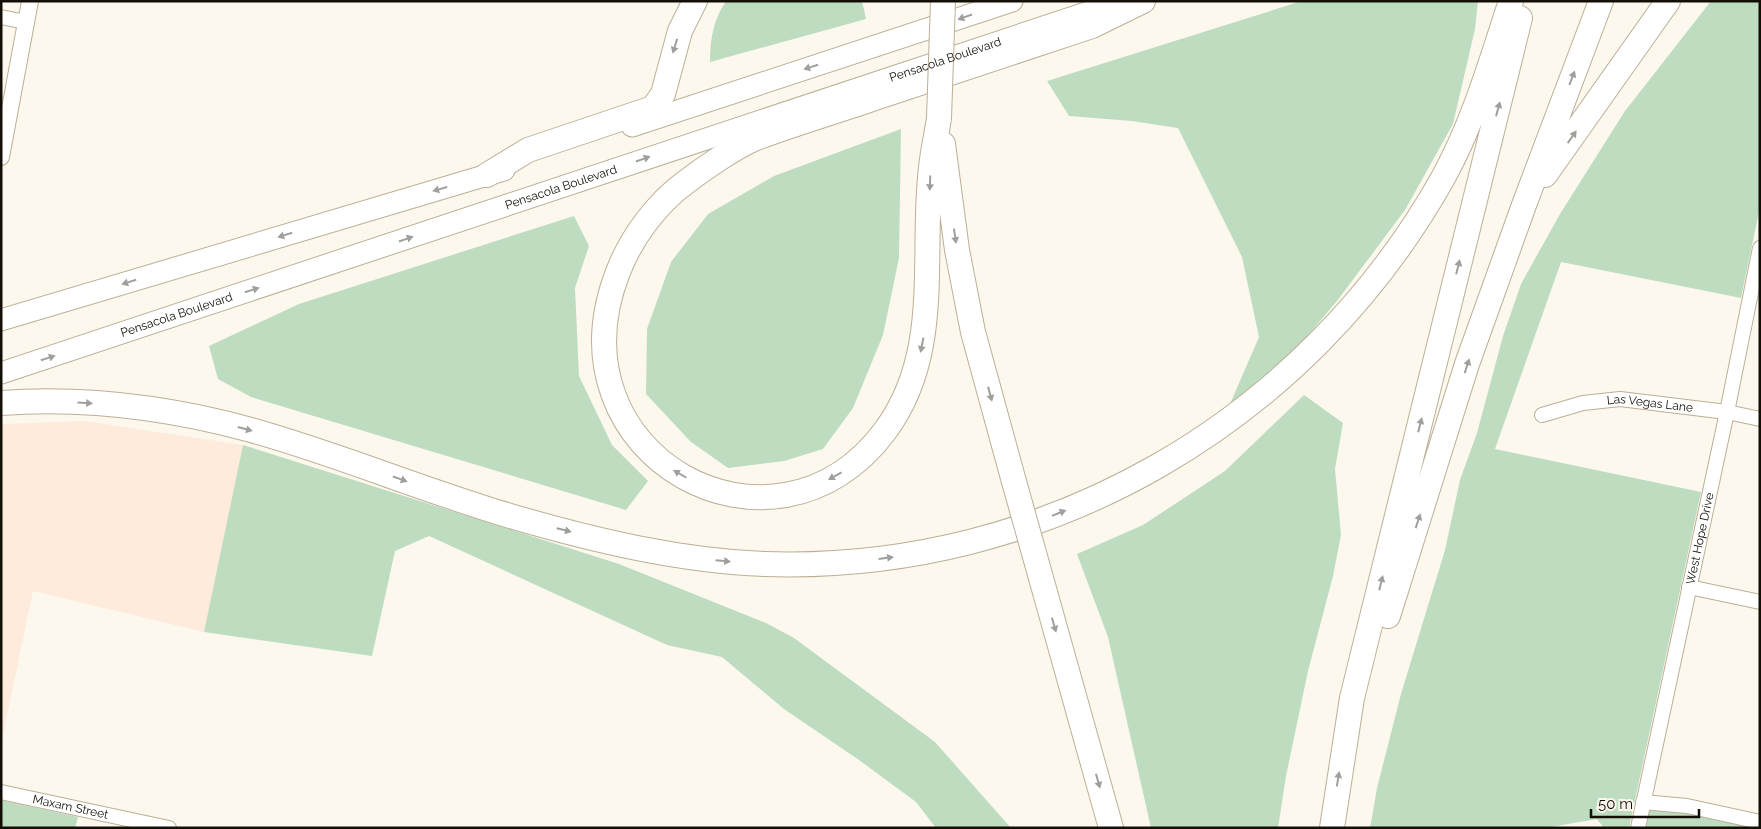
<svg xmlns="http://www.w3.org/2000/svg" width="1761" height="829" font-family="Raleway,sans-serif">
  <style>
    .commercial { fill: #feebdb }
    .green { fill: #bddcc0 }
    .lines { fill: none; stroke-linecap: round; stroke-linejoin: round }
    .minor-casing { stroke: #bcaf96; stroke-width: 16 }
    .tertiary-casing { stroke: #bcaf96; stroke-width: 18 }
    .primary-casing { stroke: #bcaf96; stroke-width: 23 }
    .motorway-casing { stroke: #bcaf96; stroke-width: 26 }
    .minor { stroke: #fff; stroke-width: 14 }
    .tertiary { stroke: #fff; stroke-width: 16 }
    .primary { stroke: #fff; stroke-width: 21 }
    .motorway { stroke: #fff; stroke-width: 24 }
    .motorway-bridge-casing { stroke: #bcaf96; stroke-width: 26; stroke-linecap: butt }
    .motorway-bridge { stroke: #fff; stroke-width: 24 }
    .oneway { fill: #a19f9b }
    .labels { text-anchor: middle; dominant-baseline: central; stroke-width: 5; stroke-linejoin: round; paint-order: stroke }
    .street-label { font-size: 12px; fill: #130f06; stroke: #fdf8ee }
  </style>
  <rect width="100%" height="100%" fill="#fdf8ee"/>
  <path class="commercial" d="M85,421L243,445L204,632L33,591L1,744V424Z"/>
  <path class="green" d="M726,1H862L866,19L710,62C710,40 713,20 726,1Z
    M1302,1H1478L1475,29L1453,124L1405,210L1337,301L1276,373L1230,404L1259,337L1242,257L1178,128L1132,121L1069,116L1047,81Z
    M1711,1H1760V207L1741,298L1561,262L1495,449L1701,492L1629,828H1604L1597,819L1545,828H1370L1377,788L1401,694L1445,550L1460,480L1477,433L1503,336L1521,284L1560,214L1625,111Z
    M901,129L899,258L883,335L853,408L823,449L784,461L728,468L691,442L646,394L647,329L671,262L708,214L774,176Z
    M574,216L589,246L575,288L579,376L612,445L648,481L626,510L251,397L218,379L209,346L299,304Z
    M1304,395L1343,423L1335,469L1341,535L1333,576L1308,671L1286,776L1278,828H1151L1108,637L1077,554L1143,525L1225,471Z
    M243,445L619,564L766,623L794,638L935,742L1011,828H936L916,802L859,760L784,709L722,657L667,645L429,536L395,551L372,656L204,632Z
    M1,800L78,817L75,828H1Z
    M1650,809L1686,813L1752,828H1646Z"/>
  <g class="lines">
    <g class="minor-casing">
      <g id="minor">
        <path d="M1,17L26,22"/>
        <path id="s1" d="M1542,415L1583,403L1620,399L1727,412L1760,419"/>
        <path d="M1689,587L1760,602"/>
        <path id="s2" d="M1,792L169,828"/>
        <path d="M1643,802L1687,806L1760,822"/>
        <path id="s3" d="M1638,828L1727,412L1760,248"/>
      </g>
    </g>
    <g class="tertiary-casing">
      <path id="tertiary" d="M1,157L30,1"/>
    </g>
    <g class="primary-casing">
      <g id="primary">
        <path d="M632,126L1012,1"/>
        <path d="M1,320L504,170"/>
        <path id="s4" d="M1,373L1122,1"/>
      </g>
    </g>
    <g class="motorway-casing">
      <path id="motorway" d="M939,118C936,138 931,158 930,178C922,264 941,356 885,431C774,580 546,456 618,272C631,238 656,204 686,182C703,169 735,147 754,139C793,124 835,112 875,98C947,74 1019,50 1092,26L1143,1
        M943,144L957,250L973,332L1013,478
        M487,175L528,150L653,108L663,94L680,31L695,1
        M1545,175L1668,1
        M1,403C85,397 170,408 251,430C341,455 427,492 517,518C597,541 681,561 765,564C1046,573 1306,422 1443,178C1474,122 1491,61 1511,1
        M1041,578L1111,828
        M1388,616L1467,364L1524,205L1601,1
        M1332,828L1352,698L1520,18"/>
    </g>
    <use href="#minor" class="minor"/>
    <use href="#tertiary" class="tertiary"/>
    <use href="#primary" class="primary"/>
    <use href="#motorway" class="motorway"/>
    <g class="motorway-bridge-casing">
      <path id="motorway-bridge" d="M939,118L943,1
        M1013,478L1041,578"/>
    </g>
    <use href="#motorway-bridge" class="motorway-bridge"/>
  </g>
  <defs><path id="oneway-solid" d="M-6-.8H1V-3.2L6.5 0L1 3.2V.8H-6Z" transform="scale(1.25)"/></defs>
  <g class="oneway">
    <use href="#oneway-solid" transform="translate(965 17) rotate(161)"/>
    <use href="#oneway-solid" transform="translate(675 46) rotate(107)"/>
    <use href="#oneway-solid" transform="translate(811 67) rotate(162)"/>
    <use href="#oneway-solid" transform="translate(1572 78) rotate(-69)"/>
    <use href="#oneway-solid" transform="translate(1498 109) rotate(-75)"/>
    <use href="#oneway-solid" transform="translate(1572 137) rotate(-55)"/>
    <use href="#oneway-solid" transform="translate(643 159) rotate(-19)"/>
    <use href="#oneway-solid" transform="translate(930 183) rotate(92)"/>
    <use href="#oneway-solid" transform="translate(440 189) rotate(164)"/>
    <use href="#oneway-solid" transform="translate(285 235) rotate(163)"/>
    <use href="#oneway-solid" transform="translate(955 236) rotate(82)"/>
    <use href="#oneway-solid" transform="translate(406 239) rotate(-19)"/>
    <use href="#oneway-solid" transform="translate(1458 267) rotate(-76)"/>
    <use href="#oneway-solid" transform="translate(129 282) rotate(163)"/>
    <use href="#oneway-solid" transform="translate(252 290) rotate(-18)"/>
    <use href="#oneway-solid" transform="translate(922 345) rotate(101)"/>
    <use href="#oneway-solid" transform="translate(48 358) rotate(-18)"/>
    <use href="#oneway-solid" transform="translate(1467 366) rotate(-72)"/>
    <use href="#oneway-solid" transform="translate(990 394) rotate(75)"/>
    <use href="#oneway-solid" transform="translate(85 403) rotate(3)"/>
    <use href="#oneway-solid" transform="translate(1420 425) rotate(-76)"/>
    <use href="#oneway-solid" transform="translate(245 429) rotate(15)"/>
    <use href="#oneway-solid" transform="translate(680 474) rotate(-150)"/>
    <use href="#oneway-solid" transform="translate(835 476) rotate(151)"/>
    <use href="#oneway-solid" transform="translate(400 479) rotate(19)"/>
    <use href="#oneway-solid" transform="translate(1059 513) rotate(-22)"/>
    <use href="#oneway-solid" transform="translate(1418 521) rotate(-72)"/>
    <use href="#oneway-solid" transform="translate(564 530) rotate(14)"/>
    <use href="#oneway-solid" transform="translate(886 558) rotate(-7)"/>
    <use href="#oneway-solid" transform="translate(723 561) rotate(5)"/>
    <use href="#oneway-solid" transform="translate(1381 583) rotate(-76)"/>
    <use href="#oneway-solid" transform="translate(1054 625) rotate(74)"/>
    <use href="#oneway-solid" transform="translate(1338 779) rotate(-81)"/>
    <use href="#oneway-solid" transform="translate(1098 781) rotate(74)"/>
  </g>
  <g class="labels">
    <g class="street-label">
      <text stroke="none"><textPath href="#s4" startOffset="995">Pensacola Boulevard</textPath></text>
      <text stroke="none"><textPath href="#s4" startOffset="590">Pensacola Boulevard</textPath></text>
      <text stroke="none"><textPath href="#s4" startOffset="185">Pensacola Boulevard</textPath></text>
      <text stroke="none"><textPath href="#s1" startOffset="110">Las Vegas Lane</textPath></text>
      <text stroke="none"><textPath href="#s3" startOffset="296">West Hope Drive</textPath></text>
      <text stroke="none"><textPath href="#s2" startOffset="71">Maxam Street</textPath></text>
    </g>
  </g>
  <rect width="1761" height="829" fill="none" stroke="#130f06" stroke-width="5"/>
  <path d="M1591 809v8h108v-8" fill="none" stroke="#130f06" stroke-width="2.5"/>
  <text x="1598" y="809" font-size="15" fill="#130f06" stroke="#fdf8ee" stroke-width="4" paint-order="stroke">50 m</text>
</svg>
